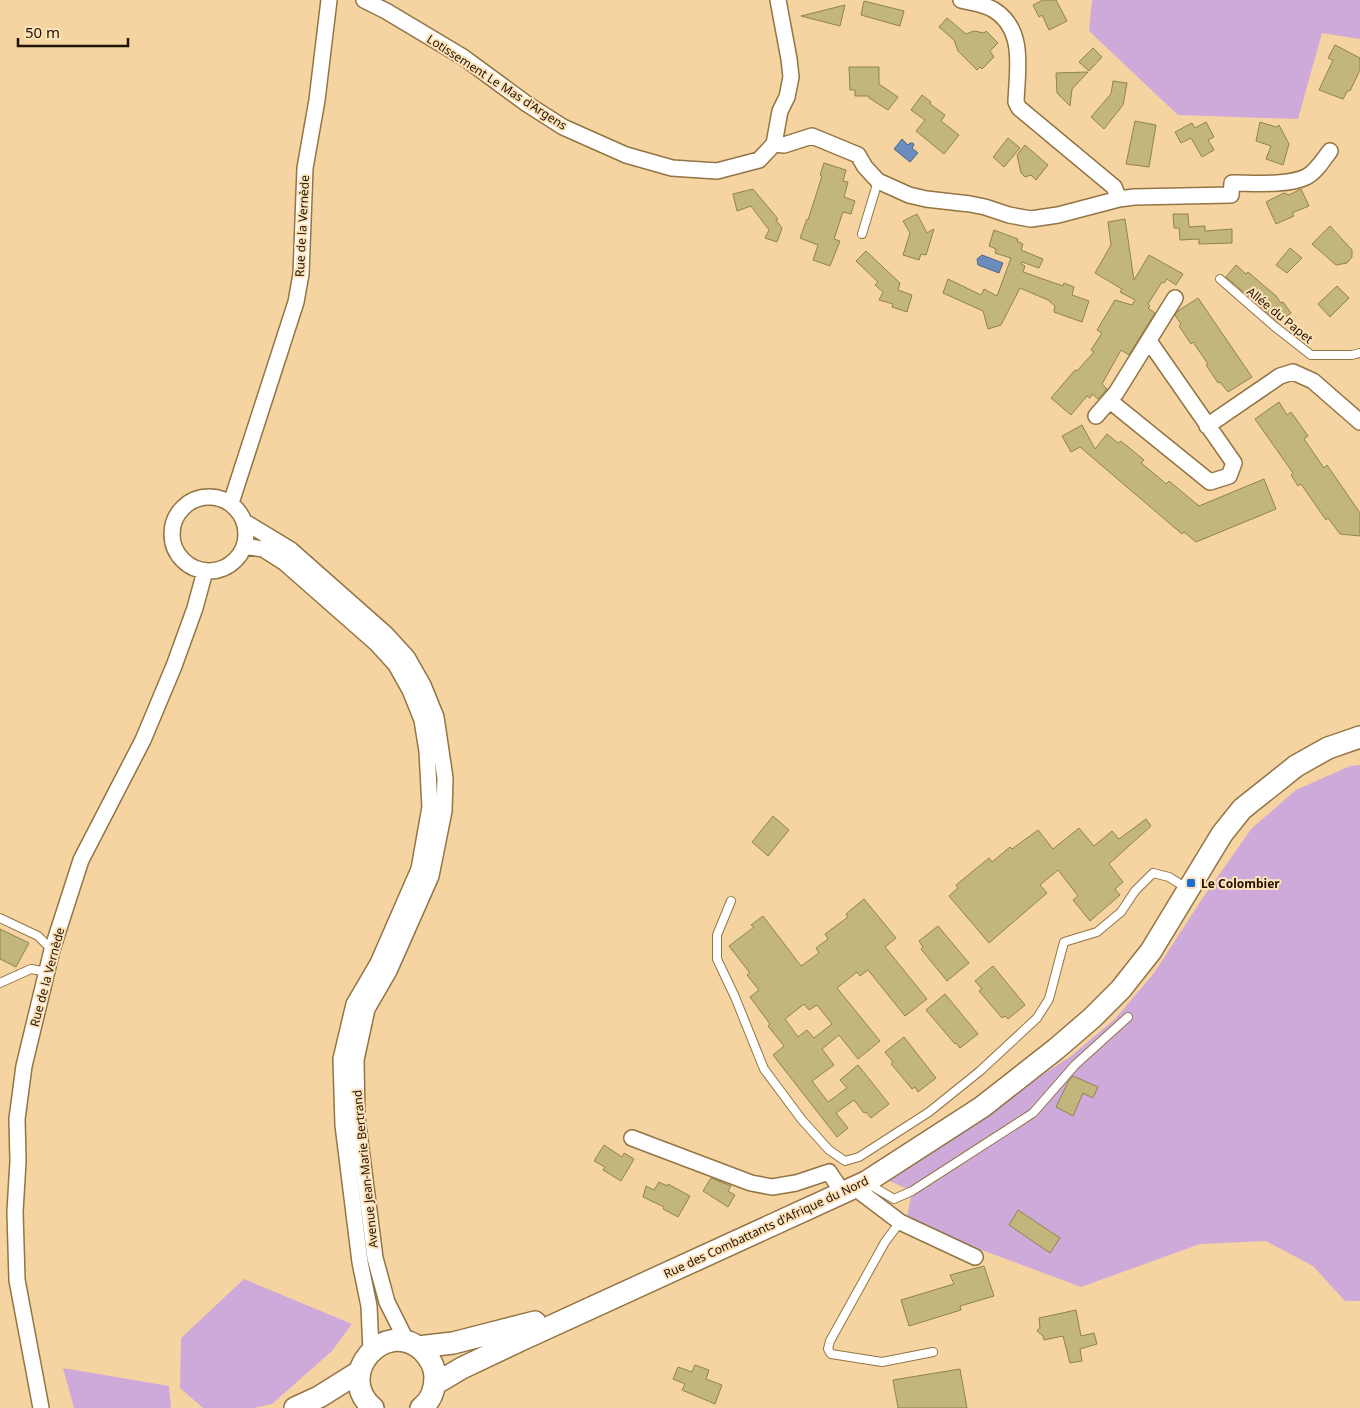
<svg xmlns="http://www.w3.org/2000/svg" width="1360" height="1408" font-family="'Noto Sans',sans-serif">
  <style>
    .green { fill: #ceaada }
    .water { fill: #6b8dbe; stroke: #546885 }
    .building { fill: #c2b67d; stroke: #8f834c; fill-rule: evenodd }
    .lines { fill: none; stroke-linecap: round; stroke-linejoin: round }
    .service-casing { stroke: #937444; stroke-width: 10 }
    .minor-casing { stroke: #937444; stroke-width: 18 }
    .secondary-casing { stroke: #937444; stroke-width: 24 }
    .service { stroke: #fff; stroke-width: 8 }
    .minor { stroke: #fff; stroke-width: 15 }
    .secondary { stroke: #fff; stroke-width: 21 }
    .poi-dot { fill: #1d6dd7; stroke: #fee2ba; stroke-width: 2 }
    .labels { text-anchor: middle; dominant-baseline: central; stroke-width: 4; stroke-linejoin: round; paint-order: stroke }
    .street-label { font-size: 12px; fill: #1f1301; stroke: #fee2ba }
    .poi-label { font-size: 12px; font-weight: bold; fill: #1f1301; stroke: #fee2ba; text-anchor: start }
  </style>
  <rect width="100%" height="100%" fill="#f6d4a1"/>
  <path class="green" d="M1092,0H1360V39L1322,33L1298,119L1178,115L1089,31Z
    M1360,765V1301H1345L1313,1266L1266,1241L1200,1244L1081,1287L906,1222L912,1191L885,1179L1071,1056L1115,1019L1154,973L1202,899L1252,828L1296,790L1350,766Z
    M244,1279L352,1324L332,1351L272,1404L254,1408H203L180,1388L181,1338Z
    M63,1368L169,1386L171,1408H74Z"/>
  <path class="water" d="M902,139L908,145L910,143H913L914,145L912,148L918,153L910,162L894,149Z
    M982,255L1003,263L999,273L978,265L977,259Z"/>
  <path class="building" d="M1043,0H1056L1067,21L1049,30L1042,15L1039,17L1033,5Z
    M864,1L904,11L900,26L861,15Z
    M845,5L840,26L801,16Z
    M947,18L966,34L974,31L984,33L986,31L998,43L990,51L994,57L982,69L980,67L977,70L958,51L954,40L939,27Z
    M1335,45L1360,58V70L1350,91L1348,90L1343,99L1319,90L1333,60L1328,58Z
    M1093,48L1102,57L1089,71L1079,62Z
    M849,67H879V84L898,97L888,110L869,98V96H855V90H850Z
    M1088,72L1072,89L1070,106L1057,93L1056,73Z
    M1113,81L1127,83L1123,105L1104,129L1091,117L1111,94Z
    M922,95L931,102L930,104L945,115L941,121L959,135L944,154L916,131L925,120L911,110Z
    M1135,121L1156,125L1149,167L1126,164Z
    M1206,122L1214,137L1208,140L1214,150L1202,157L1191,138L1181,143L1175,132L1192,123L1195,128Z
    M1260,122L1276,127L1279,125L1289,144L1283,165L1266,159L1271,146L1256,141Z
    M1008,138L1020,148L1004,167L993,157Z
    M1025,145L1048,165L1036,180L1031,175L1025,177L1021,173L1017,155Z
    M824,163L846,170L843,181L848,182L844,197L855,201L851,214L843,212L834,239L840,241L830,266L813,260L818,245L800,238L807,219L808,220L822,176L820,175Z
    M753,189L778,219L776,220L782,228L777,242L765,238L769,230L751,206L737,211L733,194Z
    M1301,189L1309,206L1292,213L1294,216L1276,224L1266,202L1284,193L1289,195Z
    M917,214L927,233L934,229L926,255L921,254L919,260L903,255L910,233L903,221Z
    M1173,214H1188L1189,227L1205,226V231L1232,229V243L1199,244V239L1180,240L1179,228H1174Z
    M1125,219L1134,280L1149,255L1183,274L1176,285L1167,279L1164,283L1162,282L1148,304L1150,306L1148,308L1155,313L1129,355L1121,350L1102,384L1107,389L1098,399L1092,394L1090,398L1087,396L1071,415L1051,398L1075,370L1077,371L1094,352L1091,350L1102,333L1097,330L1115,300L1132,305L1135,300L1120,292L1122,289L1095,273L1111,245L1108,222Z
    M1330,226L1352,250V257L1347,263L1336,265L1312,244Z
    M994,230L1018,239L1017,241L1023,244L1021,250L1043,259L1039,268L1022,262L1021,264L1025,266L1023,272L1063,286L1064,283L1074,287L1072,295L1089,301L1082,322L1054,312L1055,306L1048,300L1020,288L1001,325L988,329L983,311L943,293L948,279L981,295L984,289L997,296L1011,258L995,253L996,249L989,246Z
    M1290,248L1302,258L1287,273L1276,265Z
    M866,251L900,283L898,290L912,295L907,312L892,307L893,304L879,300L883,292L875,285L878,282L856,261Z
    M1236,265L1246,274L1248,272L1276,296L1281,303L1283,302L1291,313L1278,322L1259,306L1253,297L1252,299L1226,277Z
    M1337,286L1349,298L1330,317L1318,304Z
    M1198,298L1252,377L1228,392L1220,382L1218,383L1206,365L1208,364L1193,342L1191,344L1179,326L1181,324L1175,315L1178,311Z
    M1279,402L1287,415L1291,412L1308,436L1304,439L1324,468L1327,465L1360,513V536L1340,534L1328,518L1326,520L1301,484L1298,486L1291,475L1293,473L1255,419Z
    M1082,425L1095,449L1107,434L1118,443L1121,441L1144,460L1141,463L1157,476L1166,484L1169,481L1199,506L1264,479L1276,509L1196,542L1184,532L1182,534L1080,447L1071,452L1062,436Z
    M773,816L789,830L768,856L752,842Z
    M1146,819L1151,826L1109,864L1123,882L1115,889L1120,895L1090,921L1073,900L1078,896L1058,870L1040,885L1047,893L989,943L949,896L958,888L956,885L989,858L992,862L1010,847L1012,849L1038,830L1053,849L1079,828L1094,846L1112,831L1119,839Z
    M864,899L896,938L885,947L927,999L905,1016L868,970L860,976L857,972L837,988L880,1041L858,1059L839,1035L822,1049L834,1065L812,1081L828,1102L847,1088L840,1080L858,1065L889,1104L871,1118L866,1112L864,1113L854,1100L836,1113L848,1128L837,1137L773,1055L784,1046L768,1026L770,1024L750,997L759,990L747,975L750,973L729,946L754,927L751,925L763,916L801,966L819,953L816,948L828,939L825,934L848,917L846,914ZM804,1004L809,1010L817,1005L832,1024L814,1038L807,1030L798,1037L785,1019Z
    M938,926L969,963L947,981L921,949L923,947L919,941Z
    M0,929L29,943L16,967L0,959Z
    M993,966L1025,1005L1008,1019L1005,1016L1002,1018L979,991L982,989L975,981Z
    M945,994L978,1034L960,1048L956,1043L955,1044L926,1010Z
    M904,1037L936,1078L918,1092L915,1087L912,1089L898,1072L891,1064L893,1062L885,1052Z
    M1073,1076L1098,1087L1093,1098L1083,1093L1073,1116L1056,1107L1068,1082Z
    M604,1145L622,1157L624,1153L634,1159L621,1181L603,1170L605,1167L594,1161Z
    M711,1178L731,1186L728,1191L735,1195L728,1207L703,1191Z
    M659,1182L667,1186L668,1184L690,1196L678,1217L663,1209L664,1207L643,1197L646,1186L654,1190Z
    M1018,1210L1060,1238L1050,1253L1009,1225Z
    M984,1266L994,1296L960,1306L961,1310L909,1326L901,1300L954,1284L950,1275Z
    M1076,1310L1081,1336L1094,1333L1097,1344L1080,1349L1082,1361L1070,1363L1063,1336L1044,1340L1043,1336L1037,1331L1040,1327L1039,1318Z
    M695,1365L709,1370L706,1379L722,1385L715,1404L682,1390L685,1384L673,1379L678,1367L692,1372Z
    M960,1369L967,1408H898L893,1380Z"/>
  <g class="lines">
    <g class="service-casing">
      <path id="service" d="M862,234L878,181
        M1220,279L1274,326L1311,355H1352L1360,353
        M731,901L717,935V959L735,997L764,1069L802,1120L829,1150L845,1161L859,1157L929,1112L980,1071L1037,1018L1049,999L1064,942L1097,932L1121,912L1135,891L1153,873L1169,877L1188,889
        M0,918L38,936L52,950
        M0,983L31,969L47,972
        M867,1183L894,1199L912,1191L1033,1113L1075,1065L1128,1017
        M900,1222L885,1242L830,1341L828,1349L831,1354L882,1362L933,1352"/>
    </g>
    <g class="minor-casing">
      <path id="minor" d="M364,0L386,11L463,57L527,104L563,127L626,155L672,168L717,171L759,160L774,144L780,111L787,97L791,77L789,59L778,0
        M774,144L784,145L812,136L858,155L865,167L878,181L909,195L926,199L970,204L985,207L1009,215L1031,219L1058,215L1119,199L1114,187L1019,108L1016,102C1017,71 1026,30 994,10C984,4 972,3 961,0
        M1119,199L1134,197L1231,195L1232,183C1253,183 1287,186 1306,177C1316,172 1323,160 1330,151
        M1110,401L1210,482L1229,476L1234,463L1149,341
        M1096,416L1116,393L1175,298
        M1207,426L1280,376L1293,372L1313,381L1360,422
        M172 534a37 37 0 1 1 74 0a37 37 0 1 1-74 0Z
        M231,503L296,302L301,274L305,168L317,100L329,0
        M245,522L291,550L386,634L407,657L423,685L436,717L445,778L444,811L431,876L389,971L367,1009L356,1060L357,1117L375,1258L387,1302L407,1342
        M244,546L263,549L285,563L376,643L396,665L410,690L422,720L427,751L430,807L419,869L378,963L354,1004L341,1059L343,1125L360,1262L369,1306L371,1351
        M632,1138L751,1183L772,1187L796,1183L829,1172L843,1193
        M855,1188L900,1222L975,1257
        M41,1408L17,1280L15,1212L18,1161L17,1119L24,1066L52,950L81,860L143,740L174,666L195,608L205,571"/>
    </g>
    <g class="secondary-casing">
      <path id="secondary" d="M418,1347L453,1343L535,1322
        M435,1384L462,1368L521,1340L866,1182L982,1107L1056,1049L1092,1018L1121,989L1151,951L1222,834L1242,809L1296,766L1328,748L1360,737
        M295,1408L319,1397L359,1372
        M373,1408C334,1375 385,1317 422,1350C429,1357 435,1367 435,1377C435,1389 431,1401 421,1408"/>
    </g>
    <use href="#service" class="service"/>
    <use href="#minor" class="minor"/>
    <use href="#secondary" class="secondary"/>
  </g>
  <rect class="poi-dot" x="1186" y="878" width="10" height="10" rx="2.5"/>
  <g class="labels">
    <g class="street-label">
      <text transform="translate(497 82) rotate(33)">Lotissement Le Mas d'Argens</text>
      <text transform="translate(302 226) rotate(-87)">Rue de la Vernède</text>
      <text transform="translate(1280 315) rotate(39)">Allée du Papet</text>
      <text transform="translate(47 977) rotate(-75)">Rue de la Vernède</text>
      <text transform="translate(365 1169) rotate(-96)">Avenue Jean-Marie Bertrand</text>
      <text transform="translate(766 1227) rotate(-25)">Rue des Combattants d'Afrique du Nord</text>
    </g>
    <g class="poi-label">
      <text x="1201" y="883">Le Colombier</text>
    </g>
  </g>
  <path d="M18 38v8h110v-8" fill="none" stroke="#1f1301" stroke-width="2.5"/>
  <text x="25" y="38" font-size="15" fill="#1f1301" stroke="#fee2ba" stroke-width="4" paint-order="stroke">50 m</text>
</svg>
